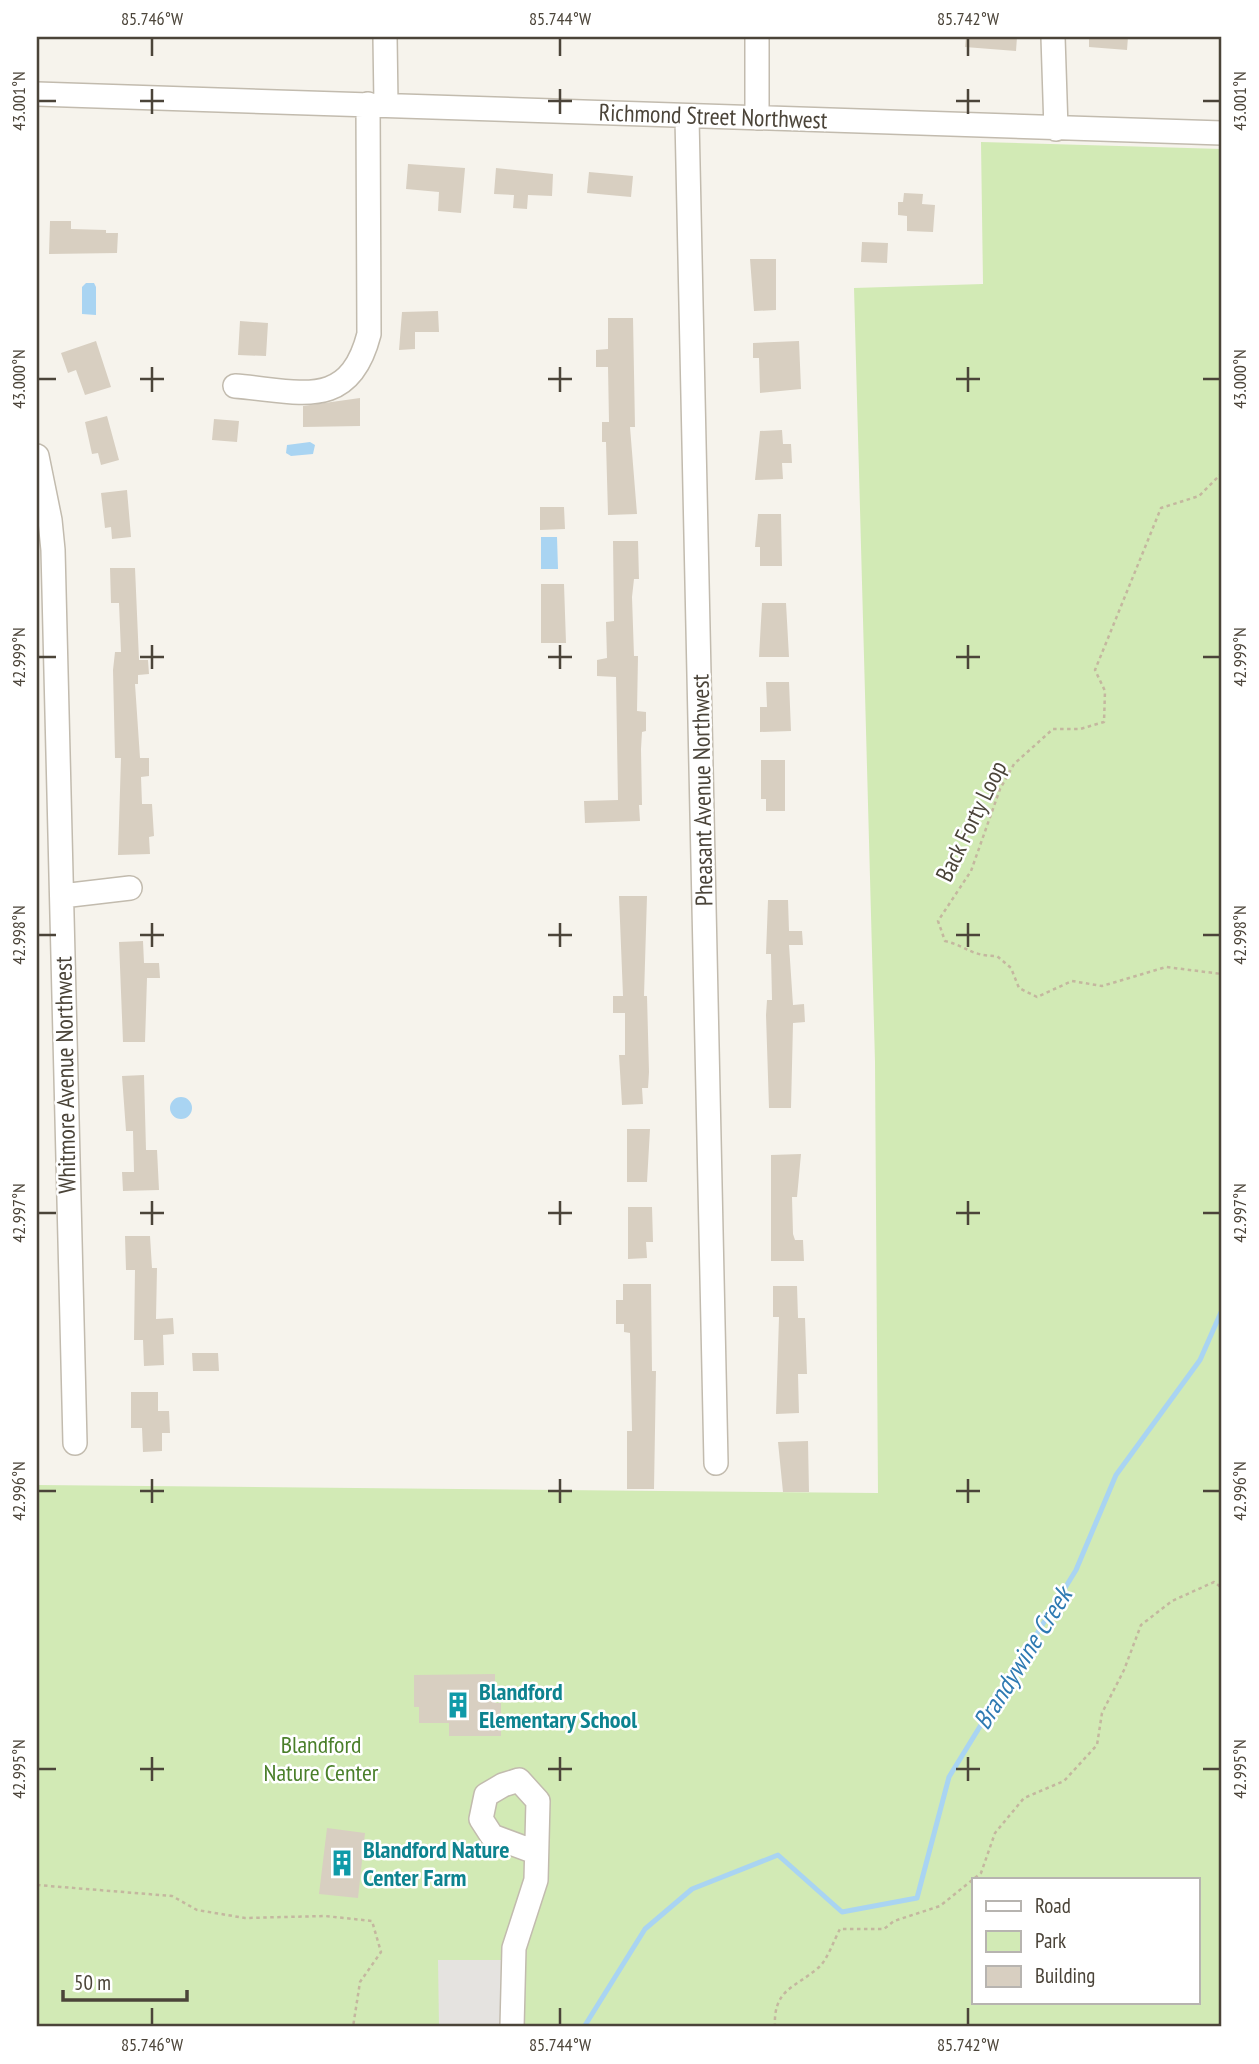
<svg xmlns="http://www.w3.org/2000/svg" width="1259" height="2064" font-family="'PT Sans Narrow',sans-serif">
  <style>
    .green { fill: #d2eab5; fill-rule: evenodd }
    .parking { fill: #e5e3e0 }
    .water { fill: #a9d4f2 }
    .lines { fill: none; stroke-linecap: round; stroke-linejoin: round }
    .stream { stroke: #a9d4f2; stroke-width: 5 }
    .building { fill: #d8cfc1 }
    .minor-casing { stroke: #c2bbae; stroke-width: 26 }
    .path { stroke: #c4b79f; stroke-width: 2.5; stroke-dasharray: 3.5 3.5; stroke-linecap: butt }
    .minor { stroke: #fff; stroke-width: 23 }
    .ticks { fill: none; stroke: #4b4439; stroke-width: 2.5 }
    .labels { text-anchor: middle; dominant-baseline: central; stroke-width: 5; stroke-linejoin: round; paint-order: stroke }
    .street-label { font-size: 24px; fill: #4b4439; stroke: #fff }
    .culture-label { font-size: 24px; font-weight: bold; fill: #0d838f; stroke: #fff; text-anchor: start }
    .park-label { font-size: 24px; fill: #4a7f2a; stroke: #fff }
    .water-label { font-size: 26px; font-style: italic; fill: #2e7ab2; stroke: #fff }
    .neatline { fill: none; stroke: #4b4439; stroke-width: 2.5 }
    .ticks-label { font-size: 18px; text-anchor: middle; fill: #4b4439 }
  </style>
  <rect width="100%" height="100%" fill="#f6f3ec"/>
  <path class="green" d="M981,142L1222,149V2027H37V1485L878,1493L875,1062L854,288L983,284ZM974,1880H1198V2003H974Z"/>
  <path class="parking" d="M438,1960H517L519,2027H439Z"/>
  <path class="water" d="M86,283H94L96,287V315L82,314V287Z
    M310,442L315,445L313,454L291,456L286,453L287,445Z
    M541,537H557L558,569H541Z
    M170 1108a11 11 0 1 1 22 0a11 11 0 1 1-22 0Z"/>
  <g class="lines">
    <path class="stream" d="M584,2027L645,1929L692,1889L778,1855L842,1912L917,1898L949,1777L1076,1570L1116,1475L1200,1360L1222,1310"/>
  </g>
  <path class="building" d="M966,37H1017L1016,51L965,47Z
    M1089,37H1128L1127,50L1089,47Z
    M408,164L465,168L461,213L438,211L439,192L406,189Z
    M496,168L553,174L552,196L528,195L527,209L513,208L514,195L494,194Z
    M589,172L633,176L631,197L587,193Z
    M904,193L923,194L922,204L935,205L933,232L907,231V216L898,215V202H903Z
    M50,221H71V229L106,230V233H118L117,253L49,254Z
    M862,242L888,243L887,263L861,262Z
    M750,259H776V310L754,311Z
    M438,311L439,332H415V349L399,350L402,312Z
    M608,318H633L635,427H630L637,514L608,515L606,442H602V422H609L608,367H596V350L608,349Z
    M240,321L268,323L266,356L238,355Z
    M96,341L111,387L85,395L76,370L68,373L61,353Z
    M799,341L801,389L760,393L759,358H753V343Z
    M360,398V426L303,427V406Z
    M107,416L119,460L101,465L98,453L92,454L85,422Z
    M214,419L239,421L237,442L212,440Z
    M782,430L783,444H791L792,463H782L783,479L755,480L760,431Z
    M127,490L131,537L112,539L111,527L105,528L101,493Z
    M540,507H564L565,529L540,530Z
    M758,514H781L782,566H760V547H755Z
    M613,541H638L639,579H634L632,597L634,656H638L637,711L646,712V731L642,732L641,749L642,805H639L640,821L585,823L584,801L618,800L616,677L597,676V660L607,658L606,622L614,621Z
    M110,568H135L139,660H148L149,674L138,675V684H135L140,758H149V776L141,777L142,804H152L154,836L149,837L150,854L118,855L121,758H115L113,670L115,652H121L119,603H111Z
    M541,584H564L566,643H541Z
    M762,603H786L789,657H759Z
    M766,682H789L791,731L760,732V707H767Z
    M761,760H785V811H766V799H761Z
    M619,896H647L644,996H647L649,1072L648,1088H642L643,1104L622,1105L619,1055H625V1013H613V996H623Z
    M768,900H788L789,931H802L803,945H789L793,1005L804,1004L805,1022L793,1023L791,1108H769L766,1015L767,1000H772L771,954H766Z
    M143,941L144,963H159L160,978H147L145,1042H123L119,942Z
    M144,1075L146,1150H157L159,1190L123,1191L122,1172H134L133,1131H126L122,1076Z
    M627,1129H650L647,1182H627Z
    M801,1154L797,1197H792L793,1234L795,1240H803L804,1261H771V1155Z
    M628,1207H652L653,1242H646L647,1258L628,1259Z
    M125,1236H150L152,1268H157L156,1319L173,1318L174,1334L163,1335L164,1365L144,1366L143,1340H134L135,1270H126Z
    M623,1284H651L652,1371H656L654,1489H627V1431H632L630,1333L624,1332V1324H616V1300H623Z
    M773,1286H797L798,1318H805L807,1374H798L799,1413L776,1414L779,1317H773Z
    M192,1353H218L219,1371H193Z
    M131,1392H158V1411H169L170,1433H162V1451L143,1452L142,1428H131Z
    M808,1441L809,1492H783L778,1442Z
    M495,1674V1703H501V1736H449V1723H419V1707H414V1675Z
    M327,1828L365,1833L358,1898L319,1894Z"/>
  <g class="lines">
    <g class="minor-casing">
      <path id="minor" d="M385,37L386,104
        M757,37V118
        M1053,37L1056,129
        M37,94L1222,133
        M687,118L716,1463
        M235,386C299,391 349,412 369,334L368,104
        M37,456L50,520L53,550L75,1443
        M62,896L130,888
        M512,2027L514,1948L536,1880L538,1801L519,1780L503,1785L486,1795L481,1819L492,1836L535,1852"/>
    </g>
    <path class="path" d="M1222,473L1199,496L1161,508L1095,670L1105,691L1104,722L1080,729H1053L1014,764L1000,789L971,871L938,921L945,941C969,947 970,956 997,956L1011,968L1019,988L1037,997L1072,981L1102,986L1166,967L1222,974
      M37,1885L172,1896L197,1910L245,1918L325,1916L372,1921L381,1952L360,1982L353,2027
      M775,2027C773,1989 795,1988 818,1968C827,1961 834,1940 840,1929H884L894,1921L940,1906L981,1873L995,1833L1024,1798L1064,1781L1097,1745L1102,1713L1124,1670L1141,1625L1172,1601L1214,1582L1222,1588
      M1218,2027L1222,2020"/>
    <use href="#minor" class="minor"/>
  </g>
  <path class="ticks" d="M152,38V56M560,38V56M968,38V56M152,89V114M560,89V114M968,89V114M38,101H56M140,101H164M548,101H572M956,101H980M1203,101H1220M152,367V392M560,367V392M968,367V392M38,379H56M140,379H164M548,379H572M956,379H980M1203,379H1220M152,645V669M560,645V669M968,645V669M38,657H56M140,657H164M548,657H572M956,657H980M1203,657H1220M152,923V947M560,923V947M968,923V947M38,935H56M140,935H164M548,935H572M956,935H980M1203,935H1220M152,1201V1225M560,1201V1225M968,1201V1225M38,1213H56M140,1213H164M548,1213H572M956,1213H980M1203,1213H1220M152,1479V1503M560,1479V1503M968,1479V1503M38,1491H56M140,1491H164M548,1491H572M956,1491H980M1203,1491H1220M152,1757V1781M560,1757V1781M968,1757V1781M38,1769H56M140,1769H164M548,1769H572M956,1769H980M1203,1769H1220M152,2008V2025M560,2008V2025M968,2008V2025"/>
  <defs>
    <g id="building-bare" transform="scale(2.1)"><path d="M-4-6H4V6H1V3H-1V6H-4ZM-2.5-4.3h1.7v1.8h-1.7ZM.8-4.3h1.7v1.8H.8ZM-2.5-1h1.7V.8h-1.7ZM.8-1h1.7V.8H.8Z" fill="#0f9aa8" stroke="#fff" stroke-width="2.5" paint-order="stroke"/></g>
  </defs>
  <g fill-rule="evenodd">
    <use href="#building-bare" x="458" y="1705"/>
    <use href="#building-bare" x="342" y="1863"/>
  </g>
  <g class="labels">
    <g class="street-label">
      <text transform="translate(713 116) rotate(2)">Richmond Street Northwest</text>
      <text transform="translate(702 790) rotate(-91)">Pheasant Avenue Northwest</text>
      <text transform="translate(971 821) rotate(-64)">Back Forty Loop</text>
      <text transform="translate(65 1075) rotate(-91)">Whitmore Avenue Northwest</text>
    </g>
    <g class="culture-label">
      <text x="479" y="1691">Blandford<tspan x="479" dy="28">Elementary School</tspan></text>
      <text x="363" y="1849">Blandford Nature<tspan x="363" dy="28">Center Farm</tspan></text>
    </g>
    <g class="park-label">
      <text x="321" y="1744">Blandford<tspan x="321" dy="28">Nature Center</tspan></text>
    </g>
    <g class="water-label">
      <text transform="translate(1022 1658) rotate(-58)">Brandywine Creek</text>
    </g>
  </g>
  <rect width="1259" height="2064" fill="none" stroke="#ffffff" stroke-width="77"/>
  <rect x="972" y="1878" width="228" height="126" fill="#ffffff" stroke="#b7b4b0" stroke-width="2"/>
  <rect x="986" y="1901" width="35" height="10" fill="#ffffff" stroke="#b7b4b0" stroke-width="2"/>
  <text x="1035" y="1913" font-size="21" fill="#4b4439">Road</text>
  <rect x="986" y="1931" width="35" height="21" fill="#d2eab5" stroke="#b7b4b0" stroke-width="2"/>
  <text x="1035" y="1948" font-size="21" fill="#4b4439">Park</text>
  <rect x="986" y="1966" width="35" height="21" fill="#d8cfc1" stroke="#b7b4b0" stroke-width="2"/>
  <text x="1035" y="1983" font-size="21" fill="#4b4439">Building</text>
  <path d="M63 1990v10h124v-10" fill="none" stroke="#4b4439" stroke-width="3.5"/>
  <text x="74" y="1990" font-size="21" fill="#4b4439" stroke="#ffffff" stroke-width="5" paint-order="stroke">50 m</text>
  <rect x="38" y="38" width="1182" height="1987" class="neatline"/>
  <g class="ticks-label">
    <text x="152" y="25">85.746°W</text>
    <text x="560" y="25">85.744°W</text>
    <text x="968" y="25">85.742°W</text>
    <text transform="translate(19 101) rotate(-90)" y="6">43.001°N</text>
    <text transform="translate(1240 101) rotate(-90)" y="6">43.001°N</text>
    <text transform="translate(19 379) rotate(-90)" y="6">43.000°N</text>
    <text transform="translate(1240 379) rotate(-90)" y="6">43.000°N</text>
    <text transform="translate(19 657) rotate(-90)" y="6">42.999°N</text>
    <text transform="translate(1240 657) rotate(-90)" y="6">42.999°N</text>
    <text transform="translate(19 935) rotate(-90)" y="6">42.998°N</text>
    <text transform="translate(1240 935) rotate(-90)" y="6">42.998°N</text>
    <text transform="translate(19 1213) rotate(-90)" y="6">42.997°N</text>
    <text transform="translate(1240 1213) rotate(-90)" y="6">42.997°N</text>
    <text transform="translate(19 1491) rotate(-90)" y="6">42.996°N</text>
    <text transform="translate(1240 1491) rotate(-90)" y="6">42.996°N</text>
    <text transform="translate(19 1769) rotate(-90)" y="6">42.995°N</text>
    <text transform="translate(1240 1769) rotate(-90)" y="6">42.995°N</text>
    <text x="152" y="2051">85.746°W</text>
    <text x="560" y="2051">85.744°W</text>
    <text x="968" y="2051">85.742°W</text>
  </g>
</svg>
